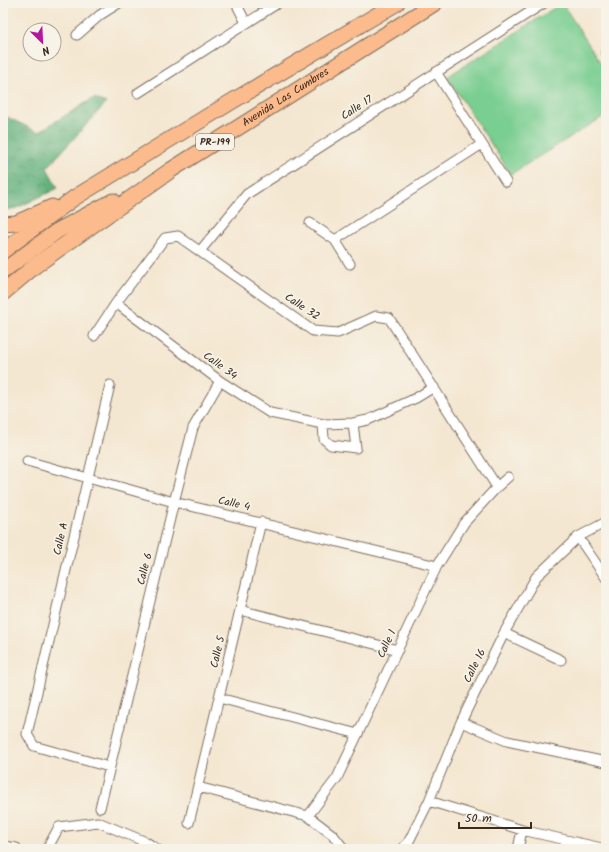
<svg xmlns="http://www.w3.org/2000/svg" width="609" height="852" font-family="Kalam,sans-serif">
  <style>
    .forest { fill: url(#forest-crowns); stroke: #4e6e4c }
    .park { fill: #79ce91; stroke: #5a7c58 }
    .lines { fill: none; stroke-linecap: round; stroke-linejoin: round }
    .canal { stroke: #61abd9; stroke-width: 10 }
    .minor-casing { stroke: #7c6c5d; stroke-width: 11 }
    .tertiary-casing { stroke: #7c6c5d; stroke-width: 13 }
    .trunk-casing { stroke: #7c6c5d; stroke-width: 17 }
    .minor { stroke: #fff; stroke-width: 9 }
    .tertiary { stroke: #fff; stroke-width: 11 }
    .trunk { stroke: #fbbb8d; stroke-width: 15 }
    .labels { text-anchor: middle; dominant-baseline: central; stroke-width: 3.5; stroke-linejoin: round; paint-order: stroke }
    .shield { fill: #f7f3e8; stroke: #73665b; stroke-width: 1 }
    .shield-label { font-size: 10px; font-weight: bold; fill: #3b2a1e }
    .street-label { font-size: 11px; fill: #3b2a1e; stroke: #f7f3e8 }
  </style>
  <defs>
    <pattern id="forest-crowns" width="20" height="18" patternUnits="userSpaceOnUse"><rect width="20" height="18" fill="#62b17b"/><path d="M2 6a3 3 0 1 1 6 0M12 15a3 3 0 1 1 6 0" fill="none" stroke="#529064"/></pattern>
  </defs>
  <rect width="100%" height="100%" fill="#f7f3e8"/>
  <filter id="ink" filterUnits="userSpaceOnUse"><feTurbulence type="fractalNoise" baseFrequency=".025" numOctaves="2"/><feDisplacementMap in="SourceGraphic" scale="8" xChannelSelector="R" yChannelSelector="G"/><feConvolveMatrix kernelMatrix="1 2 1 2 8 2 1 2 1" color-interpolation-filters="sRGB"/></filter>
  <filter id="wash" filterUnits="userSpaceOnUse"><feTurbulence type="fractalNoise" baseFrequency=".012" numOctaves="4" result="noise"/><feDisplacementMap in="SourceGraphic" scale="16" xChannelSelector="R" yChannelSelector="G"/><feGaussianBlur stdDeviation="0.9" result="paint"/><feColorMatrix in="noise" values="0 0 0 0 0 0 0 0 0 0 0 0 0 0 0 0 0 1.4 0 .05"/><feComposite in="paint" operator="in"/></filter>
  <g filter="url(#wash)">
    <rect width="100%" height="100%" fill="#f4e7d1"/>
    <path class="forest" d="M94,98L106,103L47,168L58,188L17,208L3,210V115L38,132Z"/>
    <path class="park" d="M562,3L606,71V115L511,174L447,77Z"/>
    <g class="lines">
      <path class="canal" d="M3,159L5,163L3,169"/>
    </g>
  </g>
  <g filter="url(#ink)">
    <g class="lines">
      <g class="minor-casing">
        <path id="minor" d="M236,3L246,23
          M77,35L100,15L119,3
          M606,51V52
          M436,72L506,182
          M138,93L278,3
          M310,223L335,240L350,264
          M335,240L482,144
          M200,251L247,194L544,3
          M116,303L220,381L270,413L323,424L353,423L368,420L416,398L434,387
          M94,336L116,303L165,238L178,236L313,331L338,333L376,316L389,318L497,487
          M323,424L324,439L331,445L356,448L353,423
          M27,461L174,502L437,566
          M578,537L606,578
          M240,610L398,650
          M504,633L561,660
          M219,698L358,734
          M461,722L507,741L606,762
          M109,767L34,746L27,734L110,385
          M198,787L308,816L333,835L344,849
          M429,801L522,830L606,849
          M100,808L174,502L193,428L220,381
          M308,816L337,778L437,566L464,523L497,487L508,477
          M189,823L261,522
          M47,849L59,827L98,822L146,842L157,849
          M402,849L408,843L429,801L461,722L504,633L536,577L578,537L606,522
          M518,849L522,830"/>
      </g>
      <g class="tertiary-casing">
        <path id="tertiary" d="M3,847L16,849"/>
      </g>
      <g class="trunk-casing">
        <g id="trunk">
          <path d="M3,224L16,223L52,207"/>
          <path d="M3,251L74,198L231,102L397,3"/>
          <path d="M3,271L57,231L113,201"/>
          <path id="s1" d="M3,293L36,265L171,170L435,3"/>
        </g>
      </g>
      <use href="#minor" class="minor"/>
      <use href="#tertiary" class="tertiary"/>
      <use href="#trunk" class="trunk"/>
    </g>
  </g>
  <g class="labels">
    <rect class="shield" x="196" y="134" width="38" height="16" rx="3"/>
    <g class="shield-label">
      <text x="215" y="142">PR-199</text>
    </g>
    <g class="street-label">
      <text stroke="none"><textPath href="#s1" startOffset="344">Avenida Las Cumbres</textPath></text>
      <text transform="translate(357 108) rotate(-33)">Calle 17</text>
      <text transform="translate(302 307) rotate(33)">Calle 32</text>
      <text transform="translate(220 366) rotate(36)">Calle 34</text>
      <text transform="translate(234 504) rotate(13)">Calle 4</text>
      <text transform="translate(61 539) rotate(-77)">Calle A</text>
      <text transform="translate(145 569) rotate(-76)">Calle 6</text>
      <text transform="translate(387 644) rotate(-65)">Calle 1</text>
      <text transform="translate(218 652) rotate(-77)">Calle 5</text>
      <text transform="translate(475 666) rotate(-64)">Calle 16</text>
    </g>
  </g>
  <rect width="609" height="852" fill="none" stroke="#f7f3e8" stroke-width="16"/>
  <g transform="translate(42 42) rotate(156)"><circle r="19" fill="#f7f3e8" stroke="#aca397"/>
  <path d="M0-3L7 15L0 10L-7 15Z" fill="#b5179e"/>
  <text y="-6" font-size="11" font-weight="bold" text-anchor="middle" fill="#3b2a1e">N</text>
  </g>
  <path d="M459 822v6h72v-6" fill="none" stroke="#3b2a1e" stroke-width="2"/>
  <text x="465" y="822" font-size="12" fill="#3b2a1e" stroke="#f7f3e8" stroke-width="3" paint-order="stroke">50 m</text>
</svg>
